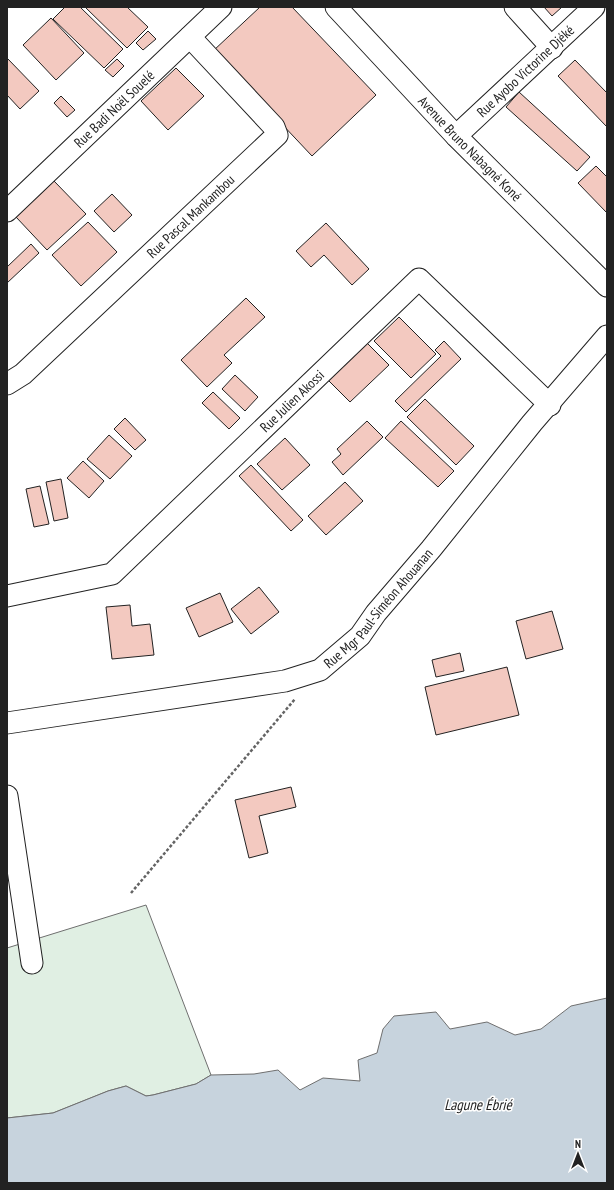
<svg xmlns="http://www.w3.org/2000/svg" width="614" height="1190" font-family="'PT Sans Narrow',sans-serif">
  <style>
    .green { fill: #e0efe3; stroke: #6f6f6f }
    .water { fill: #c7d3dd; stroke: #6f6f6f }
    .building { fill: #f3c9c0; stroke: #222 }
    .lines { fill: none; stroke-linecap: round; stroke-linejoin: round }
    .minor-casing { stroke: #222; stroke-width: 23 }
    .path { stroke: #646464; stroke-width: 2.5; stroke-dasharray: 3 2; stroke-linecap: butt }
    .minor { stroke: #fff; stroke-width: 21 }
    .labels { text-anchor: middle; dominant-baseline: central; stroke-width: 3; stroke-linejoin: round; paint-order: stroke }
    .street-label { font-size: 14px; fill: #222; stroke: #fff }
    .water-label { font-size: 15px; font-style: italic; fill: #222; stroke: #fff }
  </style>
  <rect width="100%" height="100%" fill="#fff"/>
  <path class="green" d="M146,905L211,1075L196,1084L153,1095L146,1096L126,1086L108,1091L53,1113L7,1118V948Z"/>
  <path class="water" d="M607,998V1183H7V1118L53,1113L108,1091L126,1086L146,1096L153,1095L196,1084L211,1075L254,1074L278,1070L300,1090L323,1078L360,1081L358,1060L377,1053L383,1029L394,1016L436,1012L450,1029L487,1022L515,1035L541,1029L571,1006Z"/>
  <path class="building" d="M65,7H80L123,49L104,68L53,19Z
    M85,7H127L148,27L127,48Z
    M260,7H292L376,95L312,156L213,51Z
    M544,7H562L552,16Z
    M51,18L84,53L56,80L23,45Z
    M148,31L156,39L143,50L136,43Z
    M7,58L39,91L20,109L7,95Z
    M117,59L124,66L113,77L105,70Z
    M575,60L607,93V127L558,76Z
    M176,68L204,96L168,130L141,101Z
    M519,92L590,157L577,171L506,107Z
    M61,96L75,110L67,117L54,103Z
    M596,166L607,177V213L578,183Z
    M54,181L86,214L47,250L16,217Z
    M112,194L132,215L114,232L94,211Z
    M88,222L117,252L81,286L52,255Z
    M326,223L369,269L352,285L324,255L311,267L296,251Z
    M31,244L39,253L7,283V267Z
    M246,298L265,317L224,355L232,363L207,387L181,360Z
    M399,317L436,354L411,378L374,341Z
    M444,341L461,359L406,412L395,401L441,356L435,350Z
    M367,343L389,365L350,402L328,380Z
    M235,375L258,397L245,411L222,389Z
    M213,392L240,418L229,429L202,403Z
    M425,399L474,446L456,465L407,417Z
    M125,418L146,440L135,450L114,429Z
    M367,421L383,437L343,475L332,462L341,454L337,449Z
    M401,421L454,471L438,487L385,438Z
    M109,435L132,456L110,479L87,459Z
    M285,438L310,465L282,490L257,464Z
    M83,461L104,481L89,498L67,478Z
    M251,465L303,520L291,531L239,476Z
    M61,479L68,518L54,521L46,482Z
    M345,482L363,501L326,535L308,516Z
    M40,486L49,524L34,527L26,489Z
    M259,587L279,612L251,634L231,609Z
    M220,593L233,622L199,637L186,608Z
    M130,605L132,626L150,624L154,655L112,659L106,607Z
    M552,611L563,649L526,659L516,621Z
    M460,653L464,671L436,677L432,660Z
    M507,667L519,715L436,735L425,687Z
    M291,787L296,807L259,816L268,853L249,858L235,800Z"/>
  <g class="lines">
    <g class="minor-casing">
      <g id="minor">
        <path id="s1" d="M336,7L456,136L607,286"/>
        <path d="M515,7L552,48"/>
        <path id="s2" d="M456,136L594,7"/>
        <path id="s3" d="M7,211L221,7"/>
        <path id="s4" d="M7,384L23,374L277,135L274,127L190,37"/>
        <path id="s5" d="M7,596L112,574L419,279L550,405"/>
        <path id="s6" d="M7,723L285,681L320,670L360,636L376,613L431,549L532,423L607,336"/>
        <path d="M7,796L32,963"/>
      </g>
    </g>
    <path class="path" d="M131,893L295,699"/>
    <use href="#minor" class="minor"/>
  </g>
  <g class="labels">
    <g class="street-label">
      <text stroke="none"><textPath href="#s2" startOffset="95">Rue Ayobo Victorine Djéké</textPath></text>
      <text stroke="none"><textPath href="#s3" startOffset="148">Rue Badi Noël Souelé</textPath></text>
      <text stroke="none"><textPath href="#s1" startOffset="195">Avenue Bruno Nabagné Koné</textPath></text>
      <text stroke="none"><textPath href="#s4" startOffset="249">Rue Pascal Mankambou</textPath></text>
      <text stroke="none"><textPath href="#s5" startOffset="357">Rue Julien Akossi</textPath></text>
      <text stroke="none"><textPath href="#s6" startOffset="403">Rue Mgr Paul-Siméon Ahouanan</textPath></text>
    </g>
    <g class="water-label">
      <text x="478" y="1104">Lagune Ébrié</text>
    </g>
  </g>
  <rect width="614" height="1190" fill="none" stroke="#222222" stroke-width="16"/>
  <g transform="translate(578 1154)" stroke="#ffffff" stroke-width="3" paint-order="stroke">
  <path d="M0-3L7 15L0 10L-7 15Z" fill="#222222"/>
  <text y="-6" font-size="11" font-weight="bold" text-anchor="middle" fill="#222222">N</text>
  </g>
</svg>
